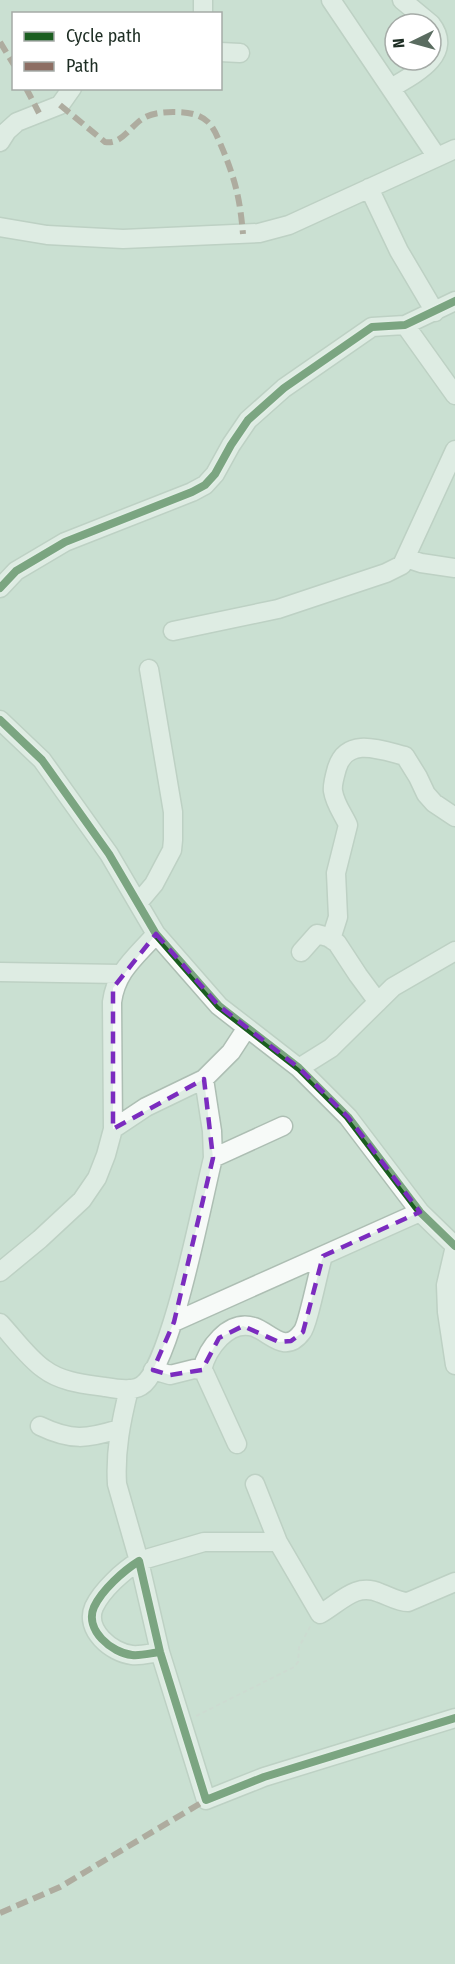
<svg xmlns="http://www.w3.org/2000/svg" width="455" height="1964" font-family="'Fira Sans Condensed',sans-serif">
  <style>
    .lines { fill: none; stroke-linecap: round; stroke-linejoin: round }
    .minor-casing { stroke: #adbeb3; stroke-width: 21 }
    .path { stroke: #cfd6d1; stroke-width: 2; stroke-dasharray: 4.5 3; stroke-linecap: butt }
    .minor { stroke: #f7faf8; stroke-width: 18 }
    .quiet { stroke: #8d6e63; stroke-width: 6; stroke-dasharray: 12 6; stroke-linecap: butt }
    .cycleway-casing { stroke: #fff; stroke-width: 11 }
    .cycleway { stroke: #1b5e20; stroke-width: 8 }
    .marked { fill: none; stroke: #7b2cbf; stroke-width: 4.5; stroke-dasharray: 12 8; stroke-linejoin: round }
  </style>
  <rect width="100%" height="100%" fill="#cbe0d2"/>
  <g class="lines">
    <g class="minor-casing">
      <path id="minor" d="M331,0L437,157
        M402,0L431,24
        M203,14V0
        M220,52L240,53
        M391,88C413,75 455,55 431,24
        M0,142L7,131L17,122L60,105L72,88
        M369,188L399,251L435,312
        M0,227L47,235L123,239L259,233L289,225L455,149
        M405,325L455,395
        M406,558L421,563L455,568
        M0,588L16,571L65,542L192,492L205,485L215,474L231,445L248,420L284,388L372,327L405,325L455,301
        M173,631L278,609L386,573L402,565L455,450
        M0,720L42,760L109,854L156,934L219,1006L299,1068L348,1117L420,1212L455,1246
        M138,903L154,884L172,850L173,840V812L149,669
        M331,939L338,917L336,873L348,825C343,814 335,804 333,791C332,785 335,775 337,768C347,736 381,750 405,756L418,777L426,794L434,803L455,817
        M301,952L317,934L328,937L337,943L358,975L378,1002
        M0,972L120,974
        M299,1068L331,1048L393,987L455,951
        M113,1129L146,1107L204,1079L231,1052L246,1029
        M213,1158L283,1126
        M455,1246L446,1285L447,1312L455,1365
        M0,1272L40,1239L82,1200L97,1178L106,1155L113,1129L112,1002C116,971 136,957 156,934
        M174,1322L420,1212
        M0,1323C13,1337 29,1359 44,1369C61,1382 84,1384 105,1387C116,1389 131,1392 141,1386C171,1369 203,1197 213,1158L212,1131L204,1079
        M153,1370L170,1375L194,1369L202,1370L205,1374L237,1444
        M202,1370C207,1349 228,1319 254,1327C271,1333 285,1355 302,1332C308,1325 319,1268 323,1256
        M129,1389C121,1421 115,1451 117,1484L139,1561L204,1542H278
        M40,1426C71,1441 87,1439 119,1429
        M255,1484L278,1542L320,1614C341,1602 356,1582 380,1593C389,1596 398,1602 408,1602L455,1582
        M160,1652C151,1653 141,1656 132,1655C112,1653 84,1630 94,1607C102,1590 123,1571 139,1561L160,1652L206,1800L264,1777L455,1718"/>
    </g>
    <path class="path" d="M196,1716L294,1667L298,1662L299,1647L311,1625"/>
    <use href="#minor" class="minor"/>
    <path class="quiet" d="M0,42L14,65
      M26,88L39,113
      M60,105L105,142C121,145 130,127 142,119C151,113 163,112 173,112C185,112 199,113 208,122C215,129 219,141 223,150C236,182 240,200 243,234
      M0,1913L60,1887L206,1800"/>
    <g class="cycleway-casing">
      <path id="cycleway" d="M0,588L16,571L65,542L192,492L205,485L215,474L231,445L248,420L284,388L372,327L405,325L455,301
        M0,720L42,760L109,854L156,934L219,1006L299,1068L348,1117L420,1212L455,1246
        M160,1652C151,1653 141,1656 132,1655C112,1653 84,1630 94,1607C102,1590 123,1571 139,1561L160,1652L206,1800L264,1777L455,1718"/>
    </g>
    <use href="#cycleway" class="cycleway"/>
  </g>
  <path d="M0 0H455V1964H0ZM156,934L219,1006L299,1068L348,1117L420,1212L323,1256L303,1332L291,1341L279,1342L243,1326L219,1338L202,1370L170,1375L153,1370L174,1322L213,1158L204,1079L113,1129V988Z" fill="#cbe0d2" fill-opacity=".55" fill-rule="evenodd"/>
  <path class="marked" d="M156,934L219,1006L299,1068L348,1117L420,1212L323,1256L303,1332L291,1341L279,1342L243,1326L219,1338L202,1370L170,1375L153,1370L174,1322L213,1158L204,1079L113,1129V988Z"/>
  <rect x="12" y="12" width="210" height="78" fill="#ffffff" stroke="#a5aba7" stroke-width="1.5"/>
  <rect x="24" y="32" width="30" height="9" fill="#1b5e20" stroke="#a5aba7" stroke-width="1.5"/>
  <text x="66" y="42" font-size="18" fill="#1d2d23">Cycle path</text>
  <rect x="24" y="62" width="30" height="9" fill="#8d6e63" stroke="#a5aba7" stroke-width="1.5"/>
  <text x="66" y="72" font-size="18" fill="#1d2d23">Path</text>
  <g transform="translate(413 42) rotate(265)"><circle r="28" fill="#ffffff" stroke="#a5aba7" stroke-width="1.5"/>
  <path d="M0-4.5L10 22L0 15L-10 22Z" fill="#5a6c60"/>
  <text y="-9" font-size="16" font-weight="bold" text-anchor="middle" fill="#1d2d23">N</text>
  </g>
</svg>
